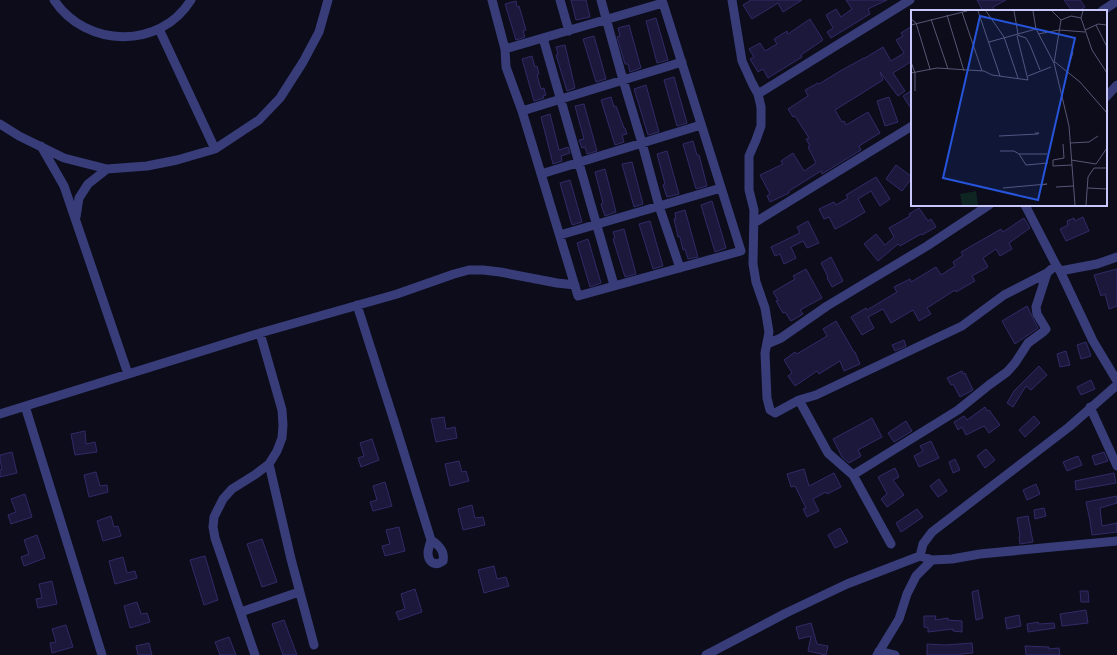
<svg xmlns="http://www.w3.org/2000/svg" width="1117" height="655" font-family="Cabin,sans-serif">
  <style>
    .building { fill: #1b183c; stroke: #302b67 }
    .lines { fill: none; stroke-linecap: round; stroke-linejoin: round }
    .minor { stroke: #383d79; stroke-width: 9 }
    .inset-road { fill: none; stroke: #575775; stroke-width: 1 }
    .view { fill: #2654da; fill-opacity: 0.15; stroke: #2654da; stroke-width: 2 }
    .inset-edge { fill: none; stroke: #c8c8fd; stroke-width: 2 }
  </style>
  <rect width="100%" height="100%" fill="#0c0c1b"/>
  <path class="building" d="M571,0H586L590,17L576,20Z
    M751,0H802L783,12L778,3L752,19L743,5Z
    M846,0H887L868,9L870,14L831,38L827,32L833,28L826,15L836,9L841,17L852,9Z
    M977,0H1006L993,7L995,11H983Z
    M1064,0H1080L1085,7L1079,11H1072Z
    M516,1L517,7L519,6L526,30L523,31L525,37L516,40L505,4Z
    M656,18L668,60L657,63L646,21Z
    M810,19L823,40L801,55L802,57L768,78L763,69L758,72L750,59L754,57L749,49L760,43L765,51L777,44L774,39L787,31L788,34Z
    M629,25L641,68L630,72L628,64H625L617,37L620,36L618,28Z
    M912,26V61L893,73L905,91L898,96L880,72L883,80L835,110L842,122L844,121L846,125L868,112L880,133L859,146L861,150L822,174L821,171L789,191V193L770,202L767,196L770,194L760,175L783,164L781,161L793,153L804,171L816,163L808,147L810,146L806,139L809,138L795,116L793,117L788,109L808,96L805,90L818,83L819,84L842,70L864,58H865L883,47L891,61L904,53L896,40L903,36L901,33Z
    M594,36L606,79L596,82L583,39Z
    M565,45L575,88L567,91L556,55L558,54L556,47Z
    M532,56L535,67L537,66L539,74L537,75L541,89L544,88L546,95L543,96L544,98L534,101L522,59Z
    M674,77L687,123L677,126L664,80Z
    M646,85L659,132L648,135L634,89Z
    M912,90V110L903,96Z
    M611,97L614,107L616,106L624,128H625L627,134L622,135L624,142L615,145L601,100Z
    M889,97L898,122L885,126L877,101Z
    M584,104L597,151L587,154L585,147L582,148L579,140L584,139L575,106Z
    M550,114L559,150L568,147L570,153L561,156L562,161L553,164L541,117Z
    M693,141L697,155H699L707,186L696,189L683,144Z
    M667,151L679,194L667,197L663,185L665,184L657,154Z
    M632,162L643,204L634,207L622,164Z
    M896,165L912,177V178L902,191L886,179Z
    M605,169L616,212L605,216L601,204L603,203L595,172Z
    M876,177L890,199L880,206L871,191L858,199L865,212L845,224L835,229L829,217L824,219L819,209L834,202L836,205L848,198L846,195Z
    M570,180L582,222L572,225L560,183Z
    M712,201L726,248L715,252L701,205Z
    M919,208L928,221L931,219L936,227L922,235L921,234L900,246L898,244L878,261L864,244L876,234L885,245L894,237L889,228L910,216L909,214Z
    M685,210L698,257L688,259L685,249L683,250L680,237H678L674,219H676L675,213Z
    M1083,217L1089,231L1066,241L1060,229L1068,225L1067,221L1074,218L1075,221Z
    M1024,218L1030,228L1009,243L1012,249L1000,256L996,249L983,258L988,267L972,276L975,281L956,292L955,290L927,308L931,314L919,321L913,310L891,323L883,309L868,317L874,328L862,335L851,317L866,308L867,310L897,292L894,287L910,279L911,282L936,267L941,275L955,266L953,262L963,255L961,252L1001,229L1003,232Z
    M650,221L663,266L653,269L639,224Z
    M808,221L819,243L807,248L803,241L791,247L796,258L784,264L780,254L775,256L771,247L800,233L797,227Z
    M624,229L636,274L625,277L613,239L615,238L613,232Z
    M588,239L601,283L590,287L577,243Z
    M831,257L843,281L832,287L827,278L828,277L821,263Z
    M806,269L822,298L800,310L803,314L791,321L785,312L783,313L776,301L778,300L773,292L795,279L793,276Z
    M1117,269V306L1109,309L1105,294L1101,296L1094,275Z
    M1027,306L1038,328L1015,344L1002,321Z
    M836,321L854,352H855L860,364L844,371L840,361L819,374L817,371L795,386L788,376L792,373L784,360L795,352L797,354L827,336L823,329Z
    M904,340L906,346L895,351L892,345Z
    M1086,342L1091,356L1081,359L1077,345Z
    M1066,351L1070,365L1060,367L1057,354Z
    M1039,366L1047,375L1031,390L1026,386L1013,407L1007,403L1014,391Z
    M962,371L963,374L965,373L973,390L960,397L953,384L951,385L947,378Z
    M1091,380L1095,389L1081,395L1077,387Z
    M985,407L987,411L989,410L1000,425L989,433L984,426L966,435L962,427L958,430L954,422L964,416L967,420Z
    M1034,416L1040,423L1025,437L1019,430Z
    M444,417L446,429L455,427L457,438L436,442L431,419Z
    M872,418L882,437L858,450L861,456L849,463L842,457L833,439Z
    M906,421L912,431L894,442L888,433Z
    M85,431L86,444L95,442L97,452L75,455L71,434Z
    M372,439L379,460L361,467L358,458L364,456L360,443Z
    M931,441L939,458L919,467L914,456L923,451L920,446Z
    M986,449L995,460L985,468L977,456Z
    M12,452L17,473L0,477V470L2,469L0,460V455Z
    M1104,452L1108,461L1095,465L1092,456Z
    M1078,456L1082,465L1067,471L1063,462Z
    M955,459L960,470L953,473L949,462Z
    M459,461L462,472L466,471L469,481L450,486L445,464Z
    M895,468L899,477L893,480L904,495L887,507L881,499L887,494L878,477Z
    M804,469L809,486L834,473L841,487L827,494L826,492L813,499L819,511L807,517L803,509L806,508L795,486L791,487L787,474Z
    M96,472L100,486L107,485L108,492L89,497L84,475Z
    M1114,473L1116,483L1076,490L1075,481Z
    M939,479L947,491L938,497L930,486Z
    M385,482L392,506L373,511L370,502L377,500L373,486Z
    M1036,484L1040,494L1027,500L1023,490Z
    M25,494L32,517L11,524L8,515L16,512L11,499Z
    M1117,496V503L1100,508L1102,526L1117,523V532L1092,535L1090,521L1086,502Z
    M472,505L475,518L483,517L485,525L463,530L458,509Z
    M1044,508L1046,516L1035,519L1034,510Z
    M917,509L923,517L901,532L896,523Z
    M111,516L114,527L118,526L121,536L103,541L97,521Z
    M1028,516L1033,542L1020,544L1019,537L1020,536L1017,518Z
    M399,527L405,551L385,556L382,546L390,544L386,530Z
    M840,528L848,542L835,548L828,535Z
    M37,535L45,558L24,566L21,557L29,554L24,540Z
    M262,539L277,582L262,587L247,544Z
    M205,556L218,600L204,605L190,560Z
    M123,557L127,573L135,571L137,578L115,584L109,561Z
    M494,566L497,579L506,577L509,586L484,593L478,570Z
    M52,581L57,604L38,608L36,599L42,598L39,584Z
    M415,589L422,612L399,620L396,612L405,609L401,594Z
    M978,590L983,618L976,620L972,592Z
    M1080,591H1088L1089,602H1081Z
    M137,602L141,614L147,613L150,622L130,628L124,606Z
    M1086,610L1088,623L1062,626L1060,614Z
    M1019,615L1021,626L1007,629L1005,618Z
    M924,616H936L935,620L948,618V620L962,621V632L953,631V629L928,632V628L924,627Z
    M284,620L297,655H283L272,624Z
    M1038,622L1039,624L1054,623L1055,628L1028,632L1027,624Z
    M811,623L817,644L828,646L826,655L808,651L811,636L799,639L796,627Z
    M66,625L73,647L52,653L50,643L56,642L52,629Z
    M229,637L236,655H220L215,642Z
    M149,643L152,655H138L136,646Z
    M972,643L973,653L961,654V655H927V644L945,645Z
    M1025,646L1049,647V649L1059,648L1060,655H1026Z"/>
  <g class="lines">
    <path class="minor" d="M54,0C86,48 160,50 191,0
      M492,0L505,49L506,67L522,111L578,296L741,251L663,3L505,49
      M560,0L569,31
      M601,0L623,80L642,143L659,206L680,268
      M732,0L742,61L752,83L758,94L761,107V126L756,140L749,156V190L754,210L753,264L756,282L765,308L769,332L765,353L767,398L770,410L775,413L799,400L816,395L962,326L1004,295L1047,273
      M1102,11L1117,1
      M159,29L215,149
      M543,38L614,285
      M758,94L910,0
      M1106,97L1117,85
      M522,111L682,62
      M0,124L19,136L64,158L107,169L147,166L177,160L215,149L259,120L280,98L303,62L319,32L328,0
      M41,146L64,186L128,374
      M541,174L701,125
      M1025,205L1056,265L1060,271L1093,341L1117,381
      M76,217L79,198L88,184L107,169
      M754,223L912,126
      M560,235L721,188
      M1060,271L1097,264L1117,257
      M357,305L395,424L431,540C430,544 428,549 428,553C428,562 435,567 443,561C445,551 439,545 431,540
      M767,344L781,338L827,306L927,246L989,205
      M799,400L828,453L853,475L891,544
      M25,406L102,655
      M1090,407L1117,466
      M0,414L260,333L397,294L454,274L469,270H483L500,272L557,283L575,285
      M269,464L291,559L314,645
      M853,475L958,410L989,385L1007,372L1015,363L1028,343L1043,332L1046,329L1037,314L1036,307L1047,273L1056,265
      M920,556L923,544L932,532L1069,427L1117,385
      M241,612L299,592
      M879,651L895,655
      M255,655L215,538L213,527L214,517L223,499L232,489L256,474L269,464L277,451L282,438L283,425L282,410L260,333
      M706,655L786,613L847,584L920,556L932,560L952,559L980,554L1117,541
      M877,655L899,619L907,594L916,576L932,560"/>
  </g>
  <g transform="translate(911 10)">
    <rect width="196" height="196" fill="#0c0c1b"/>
    <path d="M65,181L67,195H51L49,184Z" fill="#0f2522"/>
    <path class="inset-road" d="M67,1L89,66M75,1L93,27L107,68M103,1L107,24M122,1L125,19L143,53M141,1L150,10L143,53L158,116L164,195M172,1L170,8L181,40L196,63M51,2L71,61M36,5L53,61M0,9L5,13L19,59M20,9L37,59M150,10L160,6L170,8M0,15L56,1M185,15L196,37M148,20L174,22M174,20L187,14L196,15M127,24L148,20M106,25L115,28L119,35L129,60M78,32L125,19M0,52L4,63V81M144,52L169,72L196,103M156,62L162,42M0,63L26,58L73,61L81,65L117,70L106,26M117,66L140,57M88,126L127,124L128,123H124M159,133L178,132L187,126M152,134L153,148L142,150V156L161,155M89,141H103L108,144H136M108,144L115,155L137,153M160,150L185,154L196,138M145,177L162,176M92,178L136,174L131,175M177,178L196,179M175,195L177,167L183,158H196"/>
    <path class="view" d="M69,6L164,28L127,190L32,168Z"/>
    <rect width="196" height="196" class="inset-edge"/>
  </g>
</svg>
